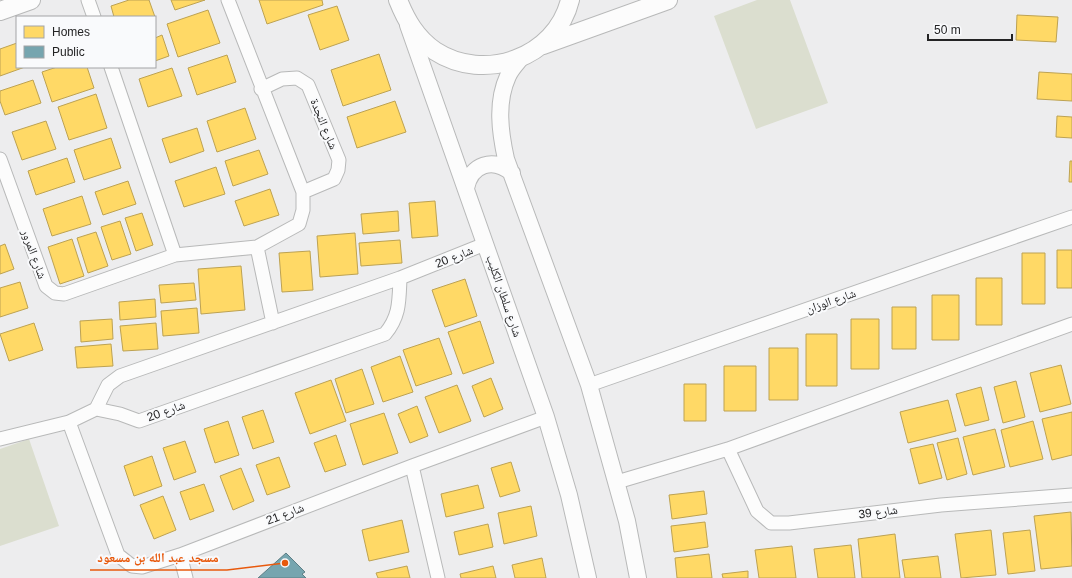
<svg xmlns="http://www.w3.org/2000/svg" width="1072" height="578" font-family="Helvetica,'Noto Naskh Arabic',sans-serif">
  <style>
    .green { fill: #dbdecf }
    .homes { fill: #ffd966; stroke: #bda252 }
    .public { fill: #76a5af; stroke: #5d7e85 }
    .lines { fill: none; stroke-linecap: round; stroke-linejoin: round }
    .minor-casing { stroke: #b8b9b9; stroke-width: 15 }
    .tertiary-casing { stroke: #b8b9b9; stroke-width: 18 }
    .secondary-casing { stroke: #b8b9b9; stroke-width: 20 }
    .minor { stroke: #fcfcfc; stroke-width: 13 }
    .tertiary { stroke: #fcfcfc; stroke-width: 16 }
    .secondary { stroke: #fcfcfc; stroke-width: 18 }
    .labels { text-anchor: middle; dominant-baseline: central; stroke-width: 4; stroke-linejoin: round; paint-order: stroke }
    .street-label { font-size: 12px; fill: #232324; stroke: #f9fafc }
    .leader { fill: none; stroke: #e8590c; stroke-width: 1.5 }
    .callout-dot { fill: #e8590c; stroke: #f9fafc; stroke-width: 1.5 }
    .callout-label { font-size: 13px; text-anchor: middle; font-weight: bold; fill: #e8590c; stroke: #f9fafc; stroke-width: 4; stroke-linejoin: round; paint-order: stroke }
  </style>
  <rect width="100%" height="100%" fill="#ededee"/>
  <path class="green" d="M757,0H790L828,103L756,129L714,16Z
    M29,439L59,526L0,546V449Z"/>
  <path class="homes" d="M129,0H149L155,17H114L111,6Z
    M171,0H205L175,10Z
    M259,0H322L323,5L267,24Z
    M337,6L349,40L320,50L308,15Z
    M208,10L220,43L178,57L167,24Z
    M1017,15L1058,17L1056,42L1016,40Z
    M162,35L169,56L155,61V38Z
    M17,43V67H25L0,76V49Z
    M379,54L391,90L343,106L331,70Z
    M227,55L236,82L197,95L188,68Z
    M57,67H87L94,88L52,102L42,72Z
    M172,68L182,96L148,107L139,79Z
    M1039,72L1072,74V101L1037,99Z
    M33,80L41,103L5,115L0,101V91Z
    M96,94L107,128L69,140L58,107Z
    M395,101L406,132L357,148L347,117Z
    M245,108L256,139L217,152L207,121Z
    M1057,116L1072,117V138L1056,137Z
    M46,121L56,149L22,160L12,132Z
    M197,128L204,151L170,163L162,139Z
    M111,138L121,168L84,180L74,150Z
    M259,150L268,174L233,186L225,161Z
    M67,158L75,182L36,195L28,171Z
    M1070,161H1072V182H1069Z
    M216,167L225,194L184,207L175,181Z
    M128,181L136,204L103,215L95,192Z
    M270,189L279,215L244,226L235,201Z
    M82,196L91,224L52,236L43,209Z
    M435,201L438,236L412,238L409,203Z
    M398,211L399,231L363,234L361,214Z
    M142,213L153,245L136,251L125,218Z
    M120,221L131,254L112,260L101,227Z
    M96,232L108,266L88,273L77,238Z
    M355,233L358,274L320,277L317,236Z
    M72,239L84,276L60,284L48,247Z
    M400,240L402,263L361,266L359,243Z
    M5,244L14,269L0,274V246Z
    M1057,250H1072V288H1057Z
    M310,251L313,290L282,292L279,253Z
    M1022,253H1045V304H1022Z
    M241,266L245,310L201,314L198,269Z
    M976,278H1002V325H976Z
    M465,279L477,316L445,327L432,290Z
    M20,282L28,308L0,317V288Z
    M194,283L196,300L161,303L159,285Z
    M932,295H959V340H932Z
    M155,299L156,317L120,320L119,302Z
    M892,307H916V349H892Z
    M197,308L199,333L163,336L161,311Z
    M112,319L113,339L81,342L80,321Z
    M851,319H879V369H851Z
    M480,321L494,363L463,374L448,332Z
    M34,323L43,350L9,361L0,334Z
    M156,323L158,349L123,351L120,326Z
    M806,334H837V386H806Z
    M439,338L452,374L416,386L403,350Z
    M111,344L113,366L77,368L75,347Z
    M769,348H798V400H769Z
    M400,356L413,392L383,402L371,367Z
    M1061,365L1071,404L1040,412L1030,373Z
    M724,366H756V411H724Z
    M362,369L374,404L346,413L335,379Z
    M491,378L503,409L484,417L472,386Z
    M331,380L346,421L310,434L295,393Z
    M1016,381L1025,417L1003,423L994,387Z
    M684,384H706V421H684Z
    M457,385L471,421L439,433L425,397Z
    M981,387L989,420L965,426L956,394Z
    M948,400L956,431L908,443L900,412Z
    M417,406L428,436L410,443L398,414Z
    M263,410L274,442L253,449L242,417Z
    M1072,412V455L1052,460L1042,419Z
    M384,413L398,453L363,465L350,424Z
    M228,421L239,455L215,463L204,429Z
    M1033,421L1043,459L1010,467L1001,430Z
    M995,429L1005,467L973,475L963,437Z
    M336,435L346,465L325,472L314,443Z
    M958,438L967,474L947,480L937,443Z
    M185,441L196,472L174,480L163,448Z
    M933,444L942,478L919,484L910,449Z
    M152,456L162,486L134,496L124,466Z
    M279,457L290,487L267,495L256,465Z
    M511,462L520,491L500,497L491,468Z
    M241,468L254,501L233,510L220,476Z
    M204,484L214,511L190,520L180,492Z
    M478,485L484,508L446,517L441,494Z
    M704,491L707,514L672,519L669,495Z
    M163,496L176,530L154,539L140,505Z
    M531,506L537,536L504,544L498,513Z
    M1071,512L1072,566L1041,569L1034,516Z
    M402,520L409,552L369,561L362,530Z
    M705,522L708,547L674,552L671,526Z
    M488,524L493,547L459,555L454,532Z
    M991,530L996,575L961,578L955,534Z
    M1030,530L1035,571L1008,574L1003,533Z
    M895,534L900,578H862L858,539Z
    M851,545L855,578H818L814,549Z
    M792,546L796,578H759L755,550Z
    M709,554L712,578H677L675,558Z
    M938,556L941,578H905L902,560Z
    M542,558L546,578H515L512,565Z
    M407,566L410,578H378L376,573Z
    M493,566L496,578H461L460,574Z
    M748,571V578H723L722,574Z"/>
  <path class="public" d="M286,553L305,572L302,574L306,578H258Z"/>
  <g class="lines">
    <g class="minor-casing">
      <path id="minor" d="M88,0L94,17
        M111,67L175,255
        M261,89L282,79L297,78L308,85L339,160L338,170L334,179L303,192
        M0,159L46,286L55,293L64,294L175,255L257,247L299,224L303,210V192L228,0
        M257,247L273,323
        M589,385L1072,217
        M96,409L108,385L120,376L400,278L485,244
        M96,409L120,414L139,421L385,334C400,316 399,301 400,278
        M69,422L118,555L132,566L142,567L180,555L412,466L546,417
        M0,439L69,422L96,409
        M728,449L757,511L771,523H789L941,505L1072,495
        M412,466L438,578
        M617,482L728,449L1072,324
        M180,555L186,578"/>
    </g>
    <g class="tertiary-casing">
      <path id="tertiary" d="M408,25L546,417L569,495L588,578
        M521,58C517,63 511,69 508,76C496,102 500,132 506,159L589,385L627,521L638,578
        M466,188C471,164 493,157 512,173"/>
    </g>
    <g class="secondary-casing">
      <path id="secondary" d="M398,0C406,20 416,38 435,51C484,83 556,58 570,0
        M0,11L31,0
        M543,45L668,0"/>
    </g>
    <use href="#minor" class="minor"/>
    <use href="#tertiary" class="tertiary"/>
    <use href="#secondary" class="secondary"/>
  </g>
  <g class="labels">
    <g class="street-label">
      <text transform="translate(324 124) rotate(68)">شارع النجدة</text>
      <text transform="translate(34 254) rotate(70)">شارع المرور</text>
      <text transform="translate(454 257) rotate(-22)">شارع 20</text>
      <text transform="translate(504 296) rotate(71)">شارع سلطان الكليب</text>
      <text transform="translate(831 301) rotate(-19)">شارع الوزان</text>
      <text transform="translate(166 411) rotate(-20)">شارع 20</text>
      <text transform="translate(878 512) rotate(-7)">شارع 39</text>
      <text transform="translate(285 514) rotate(-21)">شارع 21</text>
    </g>
  </g>
  <path class="leader" d="M285 563L227 570H90"/>
  <circle class="callout-dot" cx="285" cy="563" r="4"/>
  <g class="callout-label">
    <text x="158" y="562">مسجد عبد الله بن مسعود</text>
  </g>
  <rect x="16" y="16" width="140" height="52" fill="#f9fafc" stroke="#a3a4a6"/>
  <rect x="24" y="26" width="20" height="12" fill="#ffd966" stroke="#a3a4a6"/>
  <text x="52" y="36" font-size="12" fill="#232324">Homes</text>
  <rect x="24" y="46" width="20" height="12" fill="#76a5af" stroke="#a3a4a6"/>
  <text x="52" y="56" font-size="12" fill="#232324">Public</text>
  <path d="M928 34v6h84v-6" fill="none" stroke="#232324" stroke-width="2"/>
  <text x="934" y="34" font-size="12" fill="#232324" stroke="#f9fafc" stroke-width="3" paint-order="stroke">50 m</text>
</svg>
